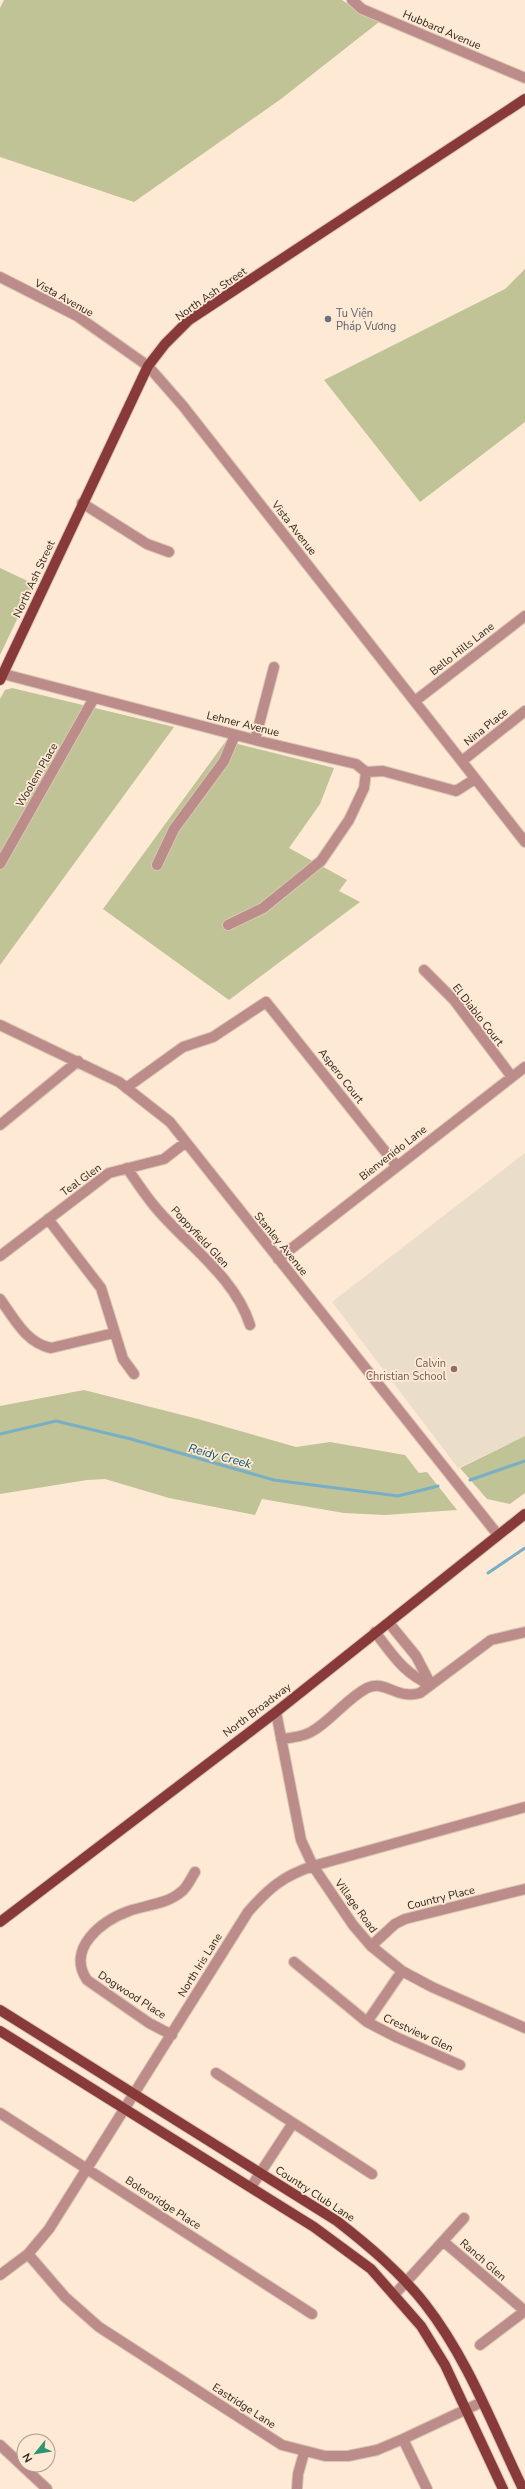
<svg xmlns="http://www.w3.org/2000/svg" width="525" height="2489" font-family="'Nunito Sans',sans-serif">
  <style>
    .education { fill: #eaddca }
    .green { fill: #c0c396 }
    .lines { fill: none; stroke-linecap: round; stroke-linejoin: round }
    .stream { stroke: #78aec6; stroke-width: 3 }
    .minor-casing { stroke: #d9c6b4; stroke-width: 12 }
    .major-casing { stroke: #d9c6b4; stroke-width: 12 }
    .minor { stroke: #bb8c89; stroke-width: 10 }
    .major { stroke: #883a38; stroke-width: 10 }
    .worship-dot { fill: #6b7280; stroke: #fee9d5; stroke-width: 1.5 }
    .education-dot { fill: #8d6e63; stroke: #fee9d5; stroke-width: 1.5 }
    .labels { text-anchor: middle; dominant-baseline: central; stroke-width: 3.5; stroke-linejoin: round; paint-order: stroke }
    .street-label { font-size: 11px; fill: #2f251b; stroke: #fee9d5 }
    .worship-label { font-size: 11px; fill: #5b616d; stroke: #fee9d5; text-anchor: start }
    .education-label { font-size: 11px; fill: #785e54; stroke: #fee9d5; text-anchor: end }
    .water-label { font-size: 12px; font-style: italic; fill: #05536b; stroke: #fee9d5 }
  </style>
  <rect width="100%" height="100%" fill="#fee9d5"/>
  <path class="education" d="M525,1153V1436L458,1468L332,1302Z"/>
  <path class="green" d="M4,0H342L358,11L379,22L281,99L134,202L0,157V8Z
    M525,269V422L420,502L324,380L505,289Z
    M0,568L34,584L0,655Z
    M12,688L174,727L0,965V699L5,690Z
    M226,741L334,768L320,804L289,848L347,880L339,891L360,902L229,1000L103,909Z
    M84,1390L198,1419L296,1447L330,1442L405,1455L419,1473L427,1472L457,1510L385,1515L344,1513L262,1499L255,1515L169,1498L105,1479L87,1480L0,1494V1406Z
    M525,1436V1493L510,1504L487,1499L460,1468Z"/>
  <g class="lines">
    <path class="stream" d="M0,1434L56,1421L131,1439L274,1480L398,1496L438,1486
      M470,1480L525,1461
      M488,1573L525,1548"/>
    <g class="minor-casing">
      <path id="minor" d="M352,0L362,9L525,78
        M0,277L77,316L148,366L183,406L525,842
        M82,503L147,544L169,552
        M0,673L255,740L356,764L366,772
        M415,701L525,616
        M255,740L274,667
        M462,761L525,711
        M366,772L383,771L456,791L475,779
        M0,864L94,698
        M157,865L174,829L224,761L235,735
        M228,925L263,908L321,861L349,820L364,788L366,772
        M424,970L454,1000L512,1077
        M0,1025L119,1082L170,1122L498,1535
        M126,1088L183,1047L213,1037L266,1002L396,1165
        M0,1125L78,1061
        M127,1168C136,1181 145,1195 156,1208C187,1245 235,1277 250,1325
        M48,1219L101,1288L123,1359L134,1374
        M0,1256L109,1173L164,1159L186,1142
        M278,1259L525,1067
        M0,1299C14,1318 26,1343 51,1348L114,1333
        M389,1623L416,1656L431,1685
        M375,1632C392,1654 404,1674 431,1685
        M276,1712L301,1840L313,1866L353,1925L371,1946L402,1971L432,1987L525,2028
        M281,1739C291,1738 302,1737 311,1732C331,1721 346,1699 367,1688C385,1679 396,1700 420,1693L491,1640L525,1632
        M371,1946L395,1924L405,1919L525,1889
        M294,1962L367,2022L396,2037L460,2065
        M367,2022L402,1971
        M172,2035L149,2023L87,1980C66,1949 101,1921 129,1911C146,1905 167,1904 181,1892C187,1888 191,1878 195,1872
        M216,2073L372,2174
        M0,2113L312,2314
        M251,2187L293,2123
        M444,2242L525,2311
        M28,2254L65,2297L99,2327L282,2445L325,2456H348L377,2450L403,2439L482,2402
        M0,2275L28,2254L49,2229L248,1912C269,1888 283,1876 313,1866L525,1807
        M395,2294L464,2218
        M480,2345L525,2311
        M403,2439L427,2489
        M0,2445L47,2489
        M297,2489L298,2474L304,2453"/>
    </g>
    <g class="major-casing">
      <path id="major" d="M0,680L148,366L165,344L189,320L525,99
        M0,1922L276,1712L525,1514
        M0,2010L337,2221C369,2246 400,2272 425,2304C468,2359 493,2427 523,2489
        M0,2031L314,2227L371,2269L421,2326L445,2365L503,2489"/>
    </g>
    <use href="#minor" class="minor"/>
    <use href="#major" class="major"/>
  </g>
  <circle class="worship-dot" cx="328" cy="319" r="4"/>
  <circle class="education-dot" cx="454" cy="1369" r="4"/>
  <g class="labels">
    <g class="street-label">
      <text transform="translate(442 30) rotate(23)">Hubbard Avenue</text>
      <text transform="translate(211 294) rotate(-35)">North Ash Street</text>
      <text transform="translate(64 298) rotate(29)">Vista Avenue</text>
      <text transform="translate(294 528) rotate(52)">Vista Avenue</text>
      <text transform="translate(34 579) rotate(-65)">North Ash Street</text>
      <text transform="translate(462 649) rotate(-38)">Bello Hills Lane</text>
      <text transform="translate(243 724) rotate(14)">Lehner Avenue</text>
      <text transform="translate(486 727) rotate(-39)">Nina Place</text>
      <text transform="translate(37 775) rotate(-60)">Woolem Place</text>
      <text transform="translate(478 1015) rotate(52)">El Diablo Court</text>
      <text transform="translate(341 1076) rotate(52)">Aspero Court</text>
      <text transform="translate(393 1153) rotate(-38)">Bienvenido Lane</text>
      <text transform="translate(81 1180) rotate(-36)">Teal Glen</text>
      <text transform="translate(200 1237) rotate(47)">Poppyfield Glen</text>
      <text transform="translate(281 1244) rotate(51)">Stanley Avenue</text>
      <text transform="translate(257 1710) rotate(-37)">North Broadway</text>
      <text transform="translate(441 1898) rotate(-14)">Country Place</text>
      <text transform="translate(356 1906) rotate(54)">Village Road</text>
      <text transform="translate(200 1965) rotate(-58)">North Iris Lane</text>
      <text transform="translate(132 1995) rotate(33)">Dogwood Place</text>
      <text transform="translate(418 2033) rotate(25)">Crestview Glen</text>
      <text transform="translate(315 2194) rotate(33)">Country Club Lane</text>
      <text transform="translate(163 2203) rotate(33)">Boleroridge Place</text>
      <text transform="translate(483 2260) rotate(41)">Ranch Glen</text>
      <text transform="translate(244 2406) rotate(33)">Eastridge Lane</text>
    </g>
    <g class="worship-label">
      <text x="336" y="313">Tu Viện<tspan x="336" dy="13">Pháp Vương</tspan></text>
    </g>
    <g class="education-label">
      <text x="446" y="1363">Calvin<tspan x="446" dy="13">Christian School</tspan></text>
    </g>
    <g class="water-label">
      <text transform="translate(220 1456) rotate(15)">Reidy Creek</text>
    </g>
  </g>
  <g transform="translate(36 2453) rotate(240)"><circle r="19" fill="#fee9d5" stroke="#ab9b8b"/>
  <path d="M0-3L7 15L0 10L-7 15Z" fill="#2e9471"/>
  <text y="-6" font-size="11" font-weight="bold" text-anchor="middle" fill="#2f251b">N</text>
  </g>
</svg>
